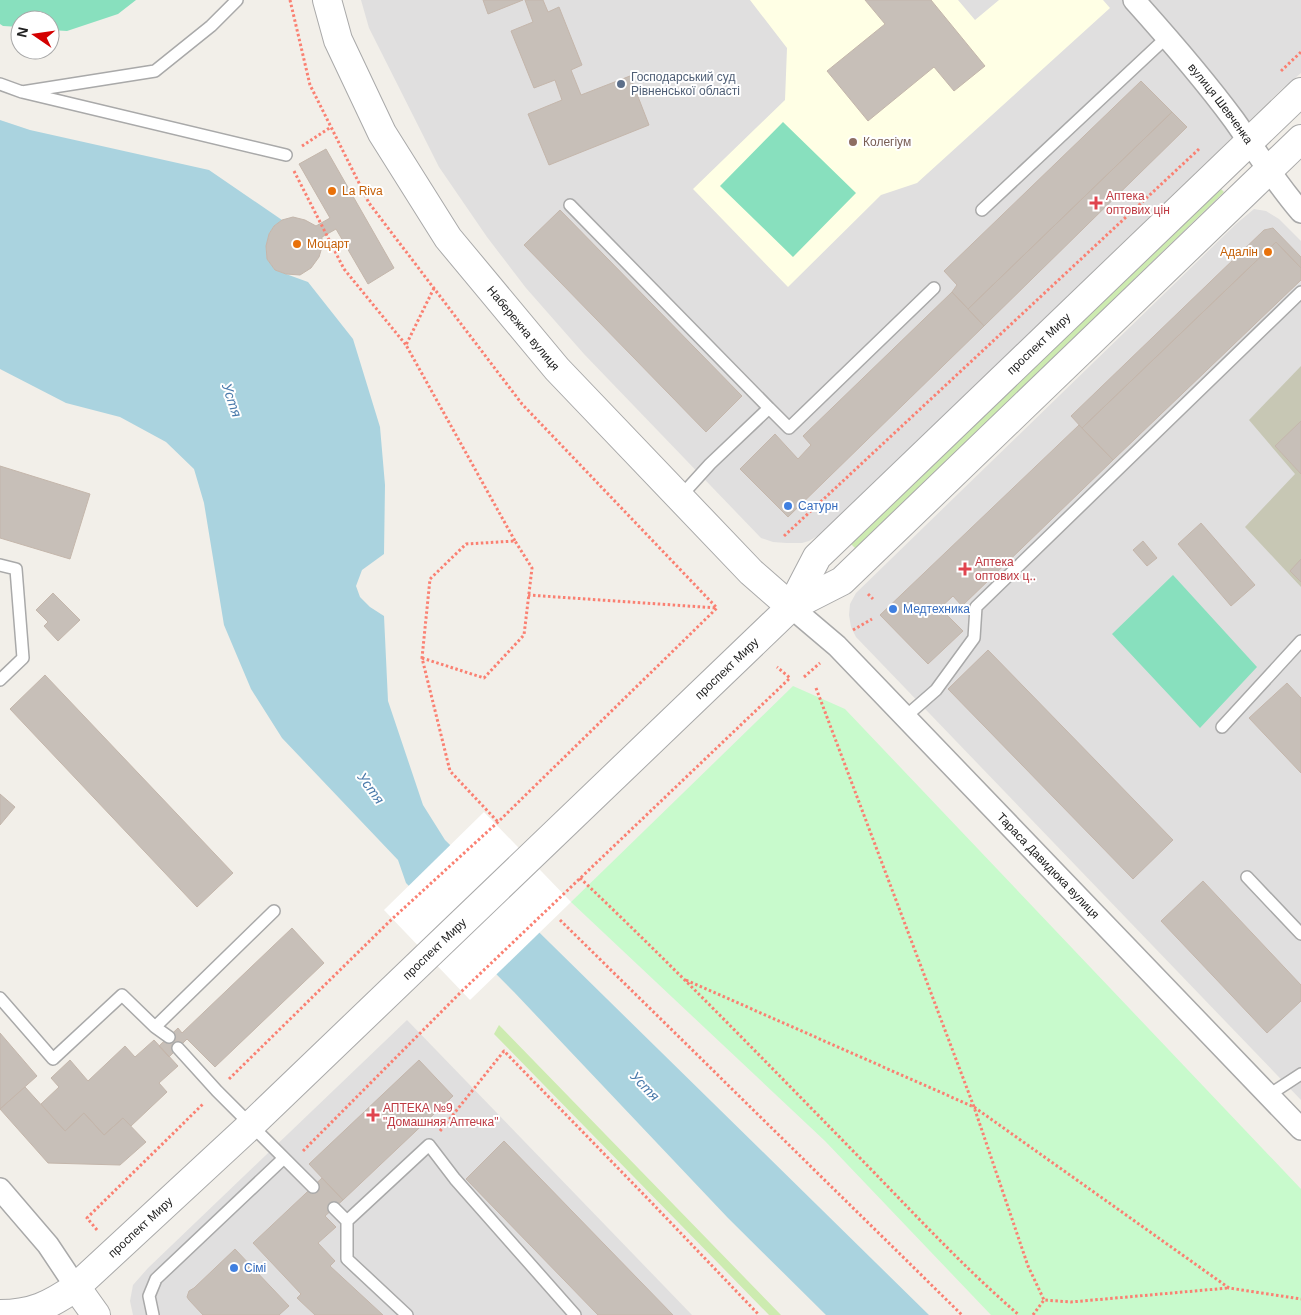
<svg xmlns="http://www.w3.org/2000/svg" width="1301" height="1315" font-family="Helvetica,sans-serif">
  <style>
    .residential { fill: #e0dfdf }
    .education { fill: #ffffe5 }
    .construction { fill: #c7c7b4 }
    .grass { fill: #cdebb0 }
    .park { fill: #c8facc }
    .pitch { fill: #88e0be }
    .water { fill: #aad3df }
    .pier { fill: #fff }
    .building { fill: #c7bfb8; stroke: #c4b6ab }
    .lines { fill: none; stroke-linecap: round; stroke-linejoin: round }
    .service-casing { stroke: #a9a9a9; stroke-width: 14 }
    .minor-casing { stroke: #a9a9a9; stroke-width: 24 }
    .tertiary-casing { stroke: #a9a9a9; stroke-width: 30 }
    .path { stroke: #fa8072; stroke-width: 3; stroke-dasharray: 2.5 2.5; stroke-linecap: butt }
    .service { stroke: #fff; stroke-width: 11 }
    .minor { stroke: #fff; stroke-width: 21 }
    .tertiary { stroke: #fff; stroke-width: 28 }
    .service-dot { fill: #5c6f8a; stroke: #fff; stroke-width: 2 }
    .education-dot { fill: #8d6e63; stroke: #fff; stroke-width: 2 }
    .food-dot { fill: #e8710a; stroke: #fff; stroke-width: 2 }
    .health-dot { fill: #e0444e; stroke: #fff; stroke-width: 2 }
    .shop-dot { fill: #3f7fe0; stroke: #fff; stroke-width: 2 }
    .labels { text-anchor: middle; dominant-baseline: central; stroke-width: 4; stroke-linejoin: round; paint-order: stroke }
    .service-label { font-size: 12px; fill: #4e5e75; stroke: #fff; text-anchor: start }
    .street-label { font-size: 12px; fill: #222; stroke: #fff }
    .education-label { font-size: 12px; fill: #785e54; stroke: #fff; text-anchor: start }
    .food-label { font-size: 12px; fill: #c56008; stroke: #fff; text-anchor: start }
    .health-label { font-size: 12px; fill: #be3a42; stroke: #fff; text-anchor: start }
    .shop-label { font-size: 12px; fill: #366cbe; stroke: #fff; text-anchor: start }
    .water-label { font-size: 14px; font-style: italic; fill: #4a7aab; stroke: #fff }
  </style>
  <rect width="100%" height="100%" fill="#f2efe9"/>
  <path class="residential" d="M361,0H1301V73L1282,89L912,446L819,535L809,541L802,543H786L773,542L761,538L584,354L526,288L487,237L439,167L369,28Z
    M1254,209L1266,211L1279,219L1301,241V1100L856,637L851,627L849,615L850,604L856,593L1236,224Z
    M407,1020L692,1315H133L130,1301L133,1285L148,1268Z"/>
  <path class="education" d="M750,0H958L975,20L999,0H1103L1110,8L917,183L881,195L788,287L693,189L785,100L787,48Z"/>
  <path class="construction" d="M1301,366V587L1245,527L1295,474L1249,420Z"/>
  <path class="grass" d="M1220,188L1224,192L856,549L851,544Z
    M499,1025L781,1315H769L494,1034Z"/>
  <path class="park" d="M793,686L845,709L1301,1189V1315H991L825,1141L571,902Z"/>
  <path class="pitch" d="M0,0H136L118,14L67,31L50,30V20H20V27L3,26L0,24Z
    M783,122L856,193L793,257L720,186Z
    M1173,575L1257,667L1200,728L1112,634Z"/>
  <path class="water" d="M0,120L30,130L209,170L282,220L274,226L269,234L266,246L267,259L275,270L308,282L353,339L380,427L385,485L384,554L362,570L356,586L360,597L370,607L384,616L388,701L423,805L445,840L929,1315H826L728,1218L514,992L406,883L398,860L282,738L251,689L224,625L204,503L194,469L166,442L120,417L66,403L0,369Z"/>
  <path class="pier" d="M484,812L571,902L470,1000L384,910Z"/>
  <path class="building" d="M483,0H523L488,14Z
    M525,0H543L548,12L559,7L582,65L571,70L581,95L630,76L649,125L549,165L528,114L562,100L555,80L534,88L511,31L533,22Z
    M865,0H931L985,66L954,91L934,67L868,121L827,71L885,24Z
    M1141,81L1172,112L968,309L952,292L957,285L944,271Z
    M1172,112L1187,127L984,326L968,309Z
    M326,149L394,268L368,284L336,229L322,237V247L319,257L311,268L300,275L286,274L275,270L267,259L266,246L269,234L274,226L282,220L293,217L305,220L316,226L330,218L299,164Z
    M560,210L742,396L706,432L524,245Z
    M1273,228L1301,257V268L1276,242L1082,428L1071,416L1264,230Z
    M1276,242L1301,268V280L1113,460L1082,428Z
    M952,292L984,326L788,517L740,469L775,434L798,459L811,445L803,436Z
    M1301,421V474L1275,446Z
    M1079,425L1113,460L962,606L953,596L940,608L963,631L928,664L880,615Z
    M0,466L90,494L70,559L0,538Z
    M1201,523L1255,585L1231,606L1178,544Z
    M1143,541L1157,558L1147,566L1133,550Z
    M1301,559V582L1290,571Z
    M53,593L80,620L58,641L44,626L48,622L36,610Z
    M988,650L1173,840L1133,879L948,689Z
    M45,675L233,873L197,907L10,709Z
    M1287,683L1301,698V773L1249,718Z
    M0,794L15,807L0,825Z
    M1203,881L1301,985V1001L1267,1033L1161,921Z
    M292,928L324,963L215,1067L187,1039L169,1057L159,1046L178,1028L182,1033Z
    M0,1033L37,1076L0,1109Z
    M154,1040L178,1066L159,1083L167,1092L131,1126L123,1118L104,1135L84,1113L65,1131L41,1104L59,1087L51,1078L70,1060L88,1081L125,1046L135,1057Z
    M419,1060L453,1096L343,1200L309,1164Z
    M25,1087L65,1131L84,1113L104,1135L123,1118L146,1142L120,1165L48,1163L0,1109Z
    M504,1141L673,1315H598L466,1179Z
    M322,1178L343,1200L325,1216L336,1227L318,1243L335,1261L330,1266L383,1315H315L297,1298L301,1294L253,1243Z
    M235,1249L289,1306L279,1315H203L189,1300L187,1297L189,1291L194,1288Z"/>
  <g class="lines">
    <g class="service-casing">
      <path id="service" d="M0,84L22,92L155,71L211,26L237,0
        M22,92L286,155
        M570,205L769,408L710,464L680,497
        M982,210L1167,37
        M769,408L789,428L934,288
        M0,565L16,569L23,658L0,680
        M905,717L936,690L974,638L976,607L1301,292
        M1222,727L1301,641
        M1247,877L1301,934
        M0,998L53,1059L122,995L155,1027
        M169,1037L155,1027L274,911
        M178,1048L217,1091L313,1187
        M1269,1095L1301,1074
        M334,1208L347,1221V1259L407,1315
        M347,1221L429,1145L455,1179L575,1315
        M153,1315L149,1296L156,1279L284,1158"/>
    </g>
    <g class="minor-casing">
      <g id="minor">
        <path id="s1" d="M1134,0C1169,39 1203,78 1234,120C1256,151 1276,183 1301,212"/>
        <path id="s2" d="M791,607L837,646L1301,1129"/>
        <path d="M0,1189L48,1245L76,1287"/>
      </g>
    </g>
    <g class="tertiary-casing">
      <g id="tertiary">
        <path id="s3" d="M327,0L338,40L382,133L448,238L557,369L751,572L791,607"/>
        <path id="s4" d="M791,607L817,557L1301,92"/>
        <path d="M76,1287L96,1315"/>
        <path id="s5" d="M0,1314C32,1314 50,1305 76,1287L251,1125L791,607L842,581L1301,139"/>
      </g>
    </g>
    <path class="path" d="M1281,71L1301,52
      M302,146L331,127
      M294,171L344,269L406,345
      M434,288L406,345L515,541
      M784,536L1199,149
      M868,594L873,599
      M528,595L717,608
      M853,630L872,619
      M422,658L484,678L524,635L532,568L515,541L466,544L430,579L422,658L450,771L498,822
      M804,677L820,663
      M816,688L974,1107L1028,1266L1044,1300
      M580,878C675,968 766,1062 858,1156C911,1210 962,1266 1019,1315
      M560,920L962,1315
      M686,980L974,1107L1229,1288L1301,1299
      M229,1079L392,919L498,822L717,608L522,404L369,203L310,85L290,0
      M440,1131L504,1051L651,1202L759,1315
      M303,1151L462,991L790,678L777,667
      M97,1230L87,1218L203,1104
      M1033,1315L1044,1300L1071,1302L1228,1288"/>
    <use href="#service" class="service"/>
    <use href="#minor" class="minor"/>
    <use href="#tertiary" class="tertiary"/>
  </g>
  <circle class="service-dot" cx="621" cy="84" r="5"/>
  <circle class="education-dot" cx="853" cy="142" r="5"/>
  <g class="food-dot">
    <circle cx="332" cy="191" r="5"/>
    <circle cx="297" cy="244" r="5"/>
    <circle cx="1268" cy="252" r="5"/>
  </g>
  <g class="health-dot">
    <path d="M1093.5 195.5h5v5h5v5h-5v5h-5v-5h-5v-5h5z"/>
    <path d="M962.5 561.5h5v5h5v5h-5v5h-5v-5h-5v-5h5z"/>
    <path d="M370.5 1107.5h5v5h5v5h-5v5h-5v-5h-5v-5h5z"/>
  </g>
  <g class="shop-dot">
    <circle cx="788" cy="506" r="5"/>
    <circle cx="893" cy="609" r="5"/>
    <circle cx="234" cy="1268" r="5"/>
  </g>
  <g class="labels">
    <g class="service-label">
      <text x="631" y="77">Господарський суд<tspan x="631" dy="14">Рівненської області</tspan></text>
    </g>
    <g class="street-label">
      <text stroke="none"><textPath href="#s1" startOffset="135">вулиця Шевченка</textPath></text>
      <text stroke="none"><textPath href="#s3" startOffset="386">Набережна вулиця</textPath></text>
      <text stroke="none"><textPath href="#s4" startOffset="364">проспект Миру</textPath></text>
      <text stroke="none"><textPath href="#s5" startOffset="980">проспект Миру</textPath></text>
      <text stroke="none"><textPath href="#s2" startOffset="365">Тараса Давидюка вулиця</textPath></text>
      <text stroke="none"><textPath href="#s5" startOffset="575">проспект Миру</textPath></text>
      <text stroke="none"><textPath href="#s5" startOffset="170">проспект Миру</textPath></text>
    </g>
    <g class="education-label">
      <text x="863" y="142">Колегіум</text>
    </g>
    <g class="food-label">
      <text x="342" y="191">La Riva</text>
      <text x="307" y="244">Моцарт</text>
      <text x="1258" y="252" text-anchor="end">Адалін</text>
    </g>
    <g class="health-label">
      <text x="1106" y="196">Аптека<tspan x="1106" dy="14">оптових цін</tspan></text>
      <text x="975" y="562">Аптека<tspan x="975" dy="14">оптових ц‥</tspan></text>
      <text x="383" y="1108">АПТЕКА №9<tspan x="383" dy="14">"Домашняя Аптечка"</tspan></text>
    </g>
    <g class="shop-label">
      <text x="798" y="506">Сатурн</text>
      <text x="903" y="609">Медтехника</text>
      <text x="244" y="1268">Сімі</text>
    </g>
    <g class="water-label">
      <text transform="translate(232 400) rotate(71)">Устя</text>
      <text transform="translate(371 788) rotate(54)">Устя</text>
      <text transform="translate(645 1086) rotate(46)">Устя</text>
    </g>
  </g>
  <g transform="translate(35 35) rotate(283)"><circle r="24" fill="#ffffff" stroke="#a7a7a7"/>
  <path d="M0-4L9 19L0 12L-9 19Z" fill="#d40000"/>
  <text y="-8" font-size="14" font-weight="bold" text-anchor="middle" fill="#222222">N</text>
  </g>
</svg>
